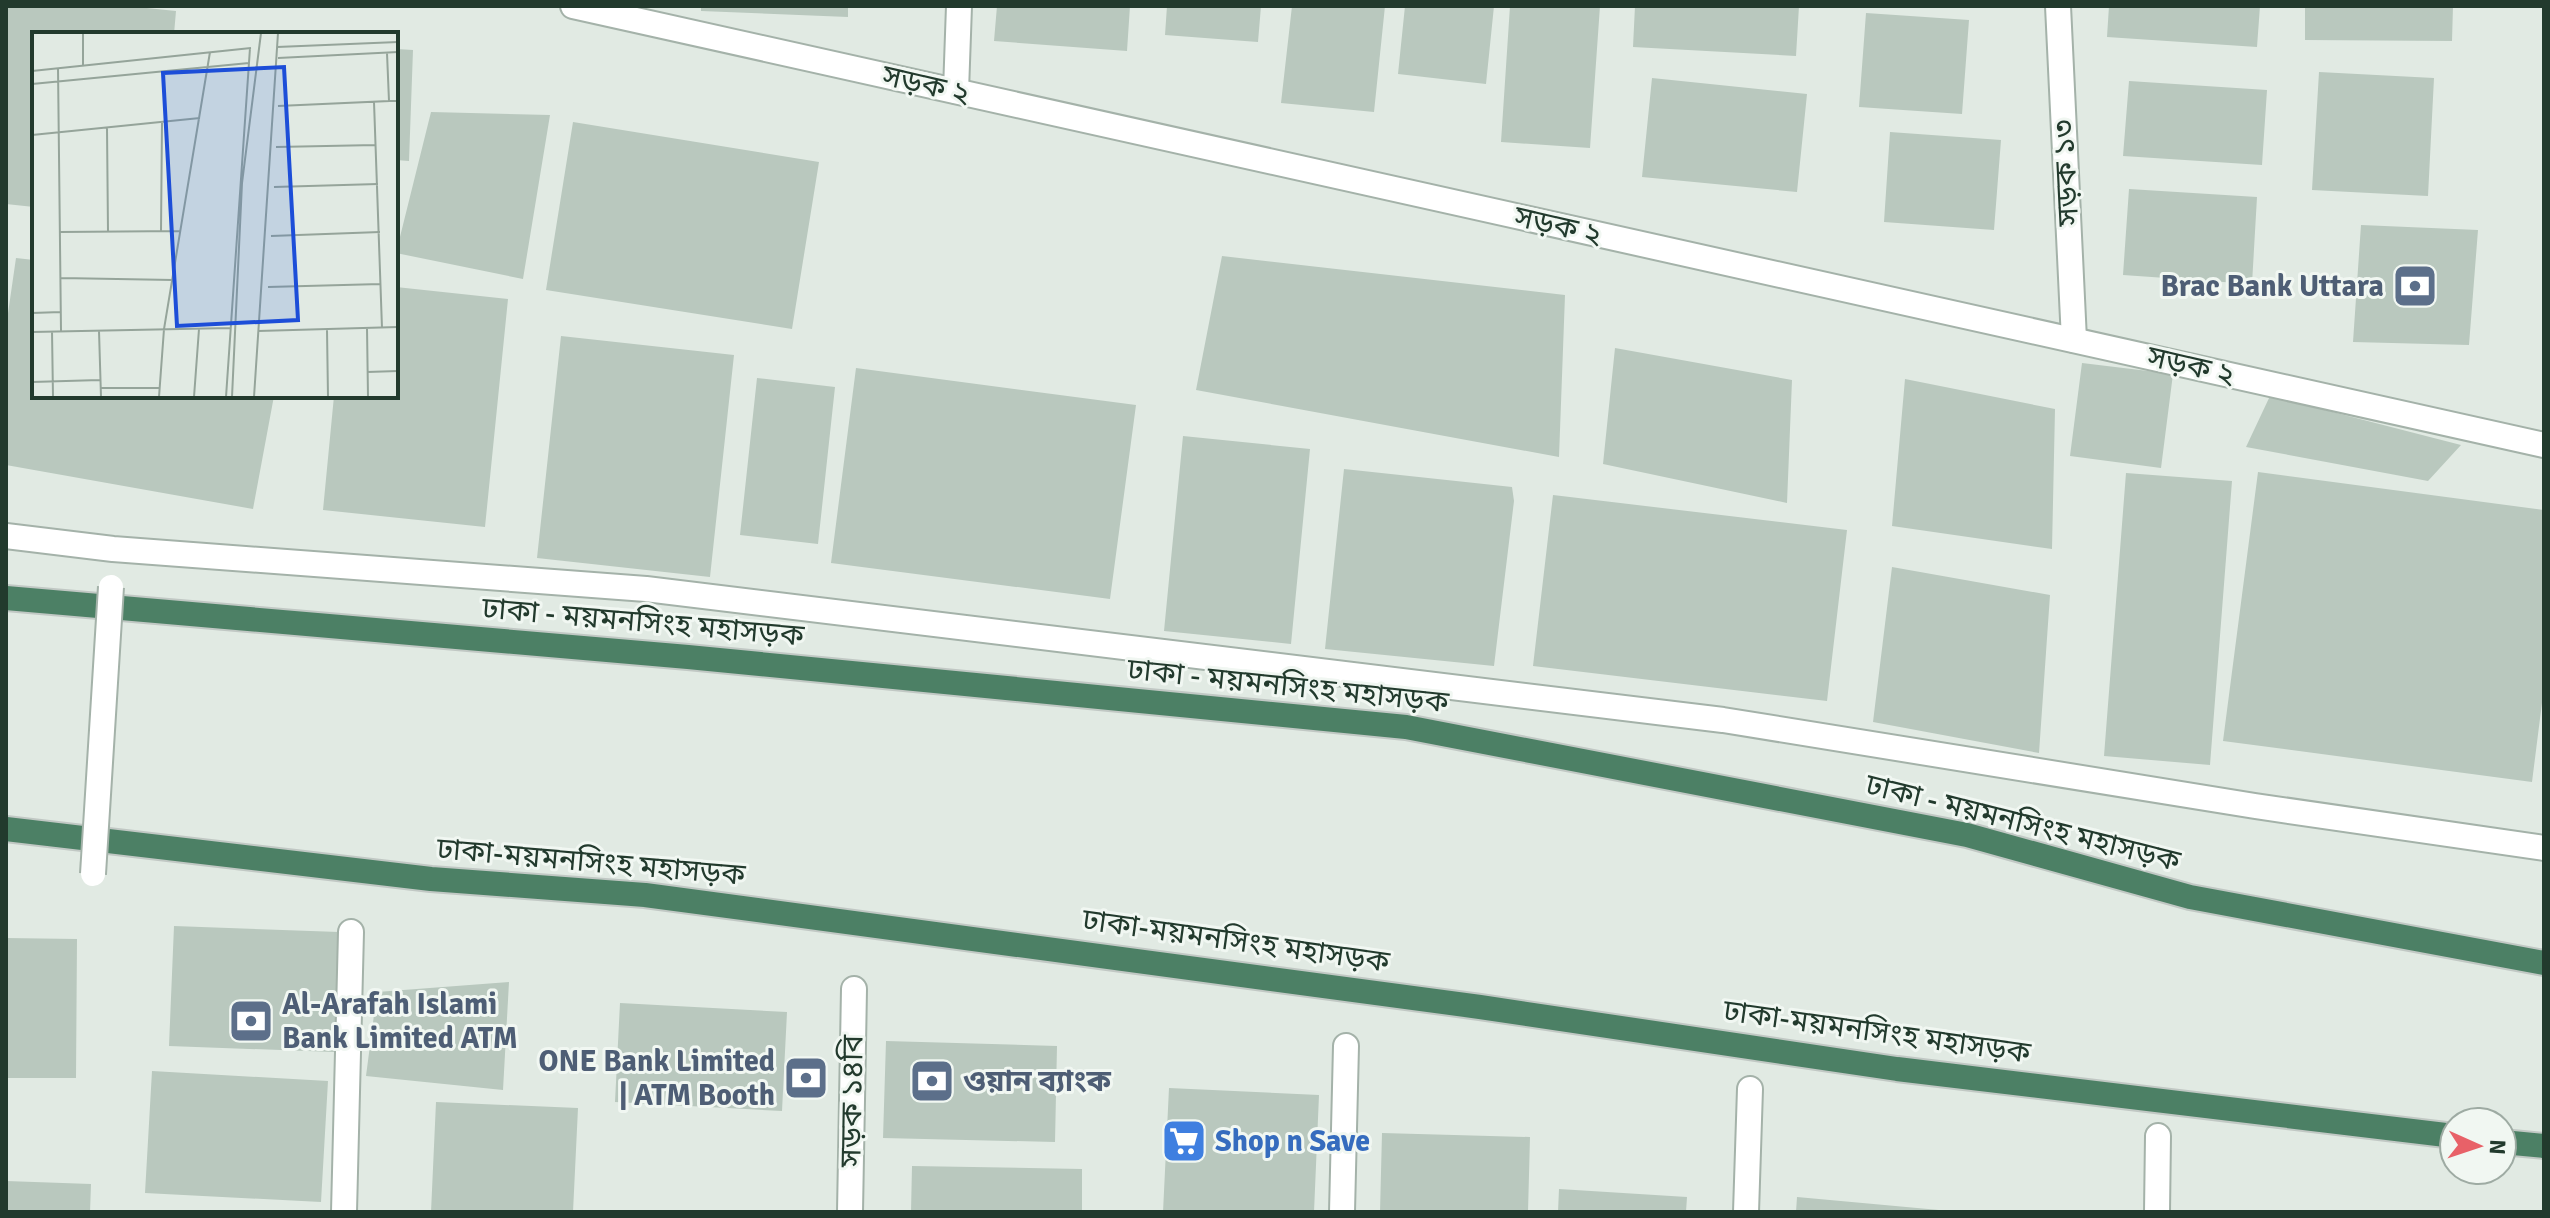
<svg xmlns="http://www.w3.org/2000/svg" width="2550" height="1218" font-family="Signika,'Noto Sans Bengali',sans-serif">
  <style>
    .building { fill: #b9c8be }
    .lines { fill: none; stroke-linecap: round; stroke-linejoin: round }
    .minor-casing { stroke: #a4b2a9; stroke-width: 28 }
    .tertiary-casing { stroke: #a4b2a9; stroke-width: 28 }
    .trunk-casing { stroke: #c1c8c4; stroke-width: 28 }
    .minor { stroke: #fff; stroke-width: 24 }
    .tertiary { stroke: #fff; stroke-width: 24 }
    .trunk { stroke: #4c8065; stroke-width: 24 }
    .pedestrian-bridge-casing { stroke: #a4b2a9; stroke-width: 28; stroke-linecap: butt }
    .pedestrian-bridge { stroke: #fff; stroke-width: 24 }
    .labels { text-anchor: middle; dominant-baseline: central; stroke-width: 6; stroke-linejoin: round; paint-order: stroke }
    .street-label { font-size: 30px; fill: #223a2d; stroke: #f1f7f2 }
    .service-label { font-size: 30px; font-weight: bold; fill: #4e5e75; stroke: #f1f7f2; text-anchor: end }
    .shop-label { font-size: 30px; font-weight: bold; fill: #366cbe; stroke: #f1f7f2; text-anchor: start }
    .inset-road { fill: none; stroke: #95a49a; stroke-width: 2 }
    .view { fill: #1d4ed8; fill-opacity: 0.15; stroke: #1d4ed8; stroke-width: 4 }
    .inset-edge { fill: none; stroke: #223a2d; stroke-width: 4 }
  </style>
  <rect width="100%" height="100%" fill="#e1eae3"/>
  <path class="building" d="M6,6H127L176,11L174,34H34V207L6,204Z
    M701,6H848V17L701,11Z
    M997,6H1130L1127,51L994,41Z
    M1167,6H1261L1258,42L1165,35Z
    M1292,6H1385L1374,112L1281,103Z
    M1405,6H1494L1486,84L1398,74Z
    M1510,6H1600L1590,148L1501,142Z
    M1635,6H1799L1796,56L1633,47Z
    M2109,6H2260L2257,47L2107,37Z
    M2305,6H2453L2452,41L2305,40Z
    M1866,13L1969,20L1962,114L1859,107Z
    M396,49L413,50L409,161L396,160Z
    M2319,72L2434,78L2428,196L2312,190Z
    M1652,78L1807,94L1797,192L1642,177Z
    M2129,81L2267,90L2262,165L2123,156Z
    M431,112L550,115L523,279L396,253Z
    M573,122L819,162L792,329L546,290Z
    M1890,132L2001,140L1994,230L1884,222Z
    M2129,189L2257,197L2252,284L2123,275Z
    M2361,225L2478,230L2469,345L2353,342Z
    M1222,256L1565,295L1559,457L1196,390Z
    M16,258L34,260V396H274L253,509L6,465V327Z
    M396,287L508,299L485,527L323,510L334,396H396Z
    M561,336L734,355L710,577L537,558Z
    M1615,348L1792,380L1787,503L1603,464Z
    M2082,363L2173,374L2161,468L2070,456Z
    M856,368L1136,405L1110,599L831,563Z
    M757,378L835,387L818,544L740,535Z
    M1905,379L2055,409L2052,549L1892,526Z
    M2270,396L2461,445L2428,481L2246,447Z
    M1183,436L1310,449L1291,644L1164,631Z
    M1344,469L1512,487L1514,501L1494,666L1325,649Z
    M2258,472L2544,510V687L2532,782L2223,741Z
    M2126,473L2232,481L2210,765L2104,756Z
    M1553,495L1847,530L1827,701L1533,666Z
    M1892,567L2050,595L2039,753L1873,722Z
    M174,926L339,932L334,1052L169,1046Z
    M6,938L77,939L76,1078H6Z
    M509,982L503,1090L366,1076L377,992Z
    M620,1003L787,1012L782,1111L615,1102Z
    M886,1041L1057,1046L1055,1142L883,1138Z
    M152,1071L328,1081L321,1202L145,1193Z
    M1169,1088L1319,1095L1314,1212H1163Z
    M436,1102L578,1108L573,1212H431Z
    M1382,1133L1530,1137L1528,1212H1380Z
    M912,1166L1082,1169V1212H911Z
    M6,1181L91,1184L90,1212H6Z
    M1559,1189L1687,1197L1686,1212H1558Z
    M1797,1197L1939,1210V1212H1796Z"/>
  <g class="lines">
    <g class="minor-casing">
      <path id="minor" d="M2058,6L2074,340
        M956,91L959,6
        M6,536L113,549L646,589L1723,720L2255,806L2544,848
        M344,1212L351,932
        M850,1212L854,989
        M1342,1212L1346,1046
        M1746,1212L1750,1089
        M2157,1212L2158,1136"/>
    </g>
    <g class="tertiary-casing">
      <path id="tertiary" d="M573,6L2544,445"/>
    </g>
    <g class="trunk-casing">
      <path id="trunk" d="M6,598L688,657L1406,727L1967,835L2190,897L2544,963
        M6,829L431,879L645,895L1480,1007L1897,1069L2454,1136
        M2502,1142L2544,1146"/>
    </g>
    <use href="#minor" class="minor"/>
    <use href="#tertiary" class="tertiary"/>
    <use href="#trunk" class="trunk"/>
    <g class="pedestrian-bridge-casing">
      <path id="pedestrian-bridge" d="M93,874L111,587"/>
    </g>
    <use href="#pedestrian-bridge" class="pedestrian-bridge"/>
  </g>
  <defs>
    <g id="bank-square" transform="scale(2.3)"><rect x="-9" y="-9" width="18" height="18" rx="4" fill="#5c6f8a" stroke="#f1f7f2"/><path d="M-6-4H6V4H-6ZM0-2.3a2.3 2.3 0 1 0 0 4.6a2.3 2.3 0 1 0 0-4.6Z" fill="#fff"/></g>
    <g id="supermarket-square" transform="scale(2.3)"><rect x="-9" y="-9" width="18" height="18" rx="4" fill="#3f7fe0" stroke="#f1f7f2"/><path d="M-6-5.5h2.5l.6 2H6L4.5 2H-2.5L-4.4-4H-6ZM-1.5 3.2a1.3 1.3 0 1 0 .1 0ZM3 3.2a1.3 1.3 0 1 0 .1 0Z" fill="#fff"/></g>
  </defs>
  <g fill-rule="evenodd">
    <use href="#bank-square" x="2415" y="286"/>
    <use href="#bank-square" x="251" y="1021"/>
    <use href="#bank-square" x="806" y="1078"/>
    <use href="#bank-square" x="932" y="1081"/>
    <use href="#supermarket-square" x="1184" y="1141"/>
  </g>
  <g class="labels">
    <g class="street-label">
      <text transform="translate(926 85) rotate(13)">সড়ক ২</text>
      <text transform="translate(2066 173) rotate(-93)">সড়ক ১৩</text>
      <text transform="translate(1558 226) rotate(13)">সড়ক ২</text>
      <text transform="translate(2191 366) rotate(13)">সড়ক ২</text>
      <text transform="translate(643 622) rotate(5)">ঢাকা - ময়মনসিংহ মহাসড়ক</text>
      <text transform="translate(1288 686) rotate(6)">ঢাকা - ময়মনসিংহ মহাসড়ক</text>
      <text transform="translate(2023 823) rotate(14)">ঢাকা - ময়মনসিংহ মহাসড়ক</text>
      <text transform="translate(591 862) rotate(5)">ঢাকা-ময়মনসিংহ মহাসড়ক</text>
      <text transform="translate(1236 941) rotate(8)">ঢাকা-ময়মনসিংহ মহাসড়ক</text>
      <text transform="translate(1877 1032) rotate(8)">ঢাকা-ময়মনসিংহ মহাসড়ক</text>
      <text transform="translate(852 1101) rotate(-89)">সড়ক ১৪বি</text>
    </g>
    <g class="service-label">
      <text x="2384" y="286">Brac Bank Uttara</text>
      <text x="282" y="1004" text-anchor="start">Al-Arafah Islami<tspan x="282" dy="34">Bank Limited ATM</tspan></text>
      <text x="775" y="1061">ONE Bank Limited<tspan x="775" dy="34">| ATM Booth</tspan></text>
      <text x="963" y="1081" text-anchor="start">ওয়ান ব্যাংক</text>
    </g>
    <g class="shop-label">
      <text x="1215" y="1141">Shop n Save</text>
    </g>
  </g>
  <g transform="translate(32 32)">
    <rect width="366" height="366" fill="#e1eae3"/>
    <path class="inset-road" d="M245,15L366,10M246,26L366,20M51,34V1M26,36L29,299M0,39L219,16M0,52L217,31M342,70L350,296M246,74L357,69L355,21L357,69H366M75,96L76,200M0,103L168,86M244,115L344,113M242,155L346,152M129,199L130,90M28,200L149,199M239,204L348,200M29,246L141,248M236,255L349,252M0,281L29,280M335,296L336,365M295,298L296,365M20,299L21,365M67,299L69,365M226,299L366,295M0,300L198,296M335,340L366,339M0,350L68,348M69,356H128M127,365L132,297L178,20M162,365L167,297M194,365L218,16M200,365L210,151L229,1M222,365L246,1"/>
    <path class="view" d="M252,35L266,288L145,294L131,41Z"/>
    <rect width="366" height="366" class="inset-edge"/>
  </g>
  <rect width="2550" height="1218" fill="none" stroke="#223a2d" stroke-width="16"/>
  <g transform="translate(2478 1146) rotate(93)"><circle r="38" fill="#f1f7f2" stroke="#9eaba3" stroke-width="2"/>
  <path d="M0-6L14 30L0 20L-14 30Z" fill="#e86168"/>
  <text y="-12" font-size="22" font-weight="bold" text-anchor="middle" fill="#223a2d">N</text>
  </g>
</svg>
